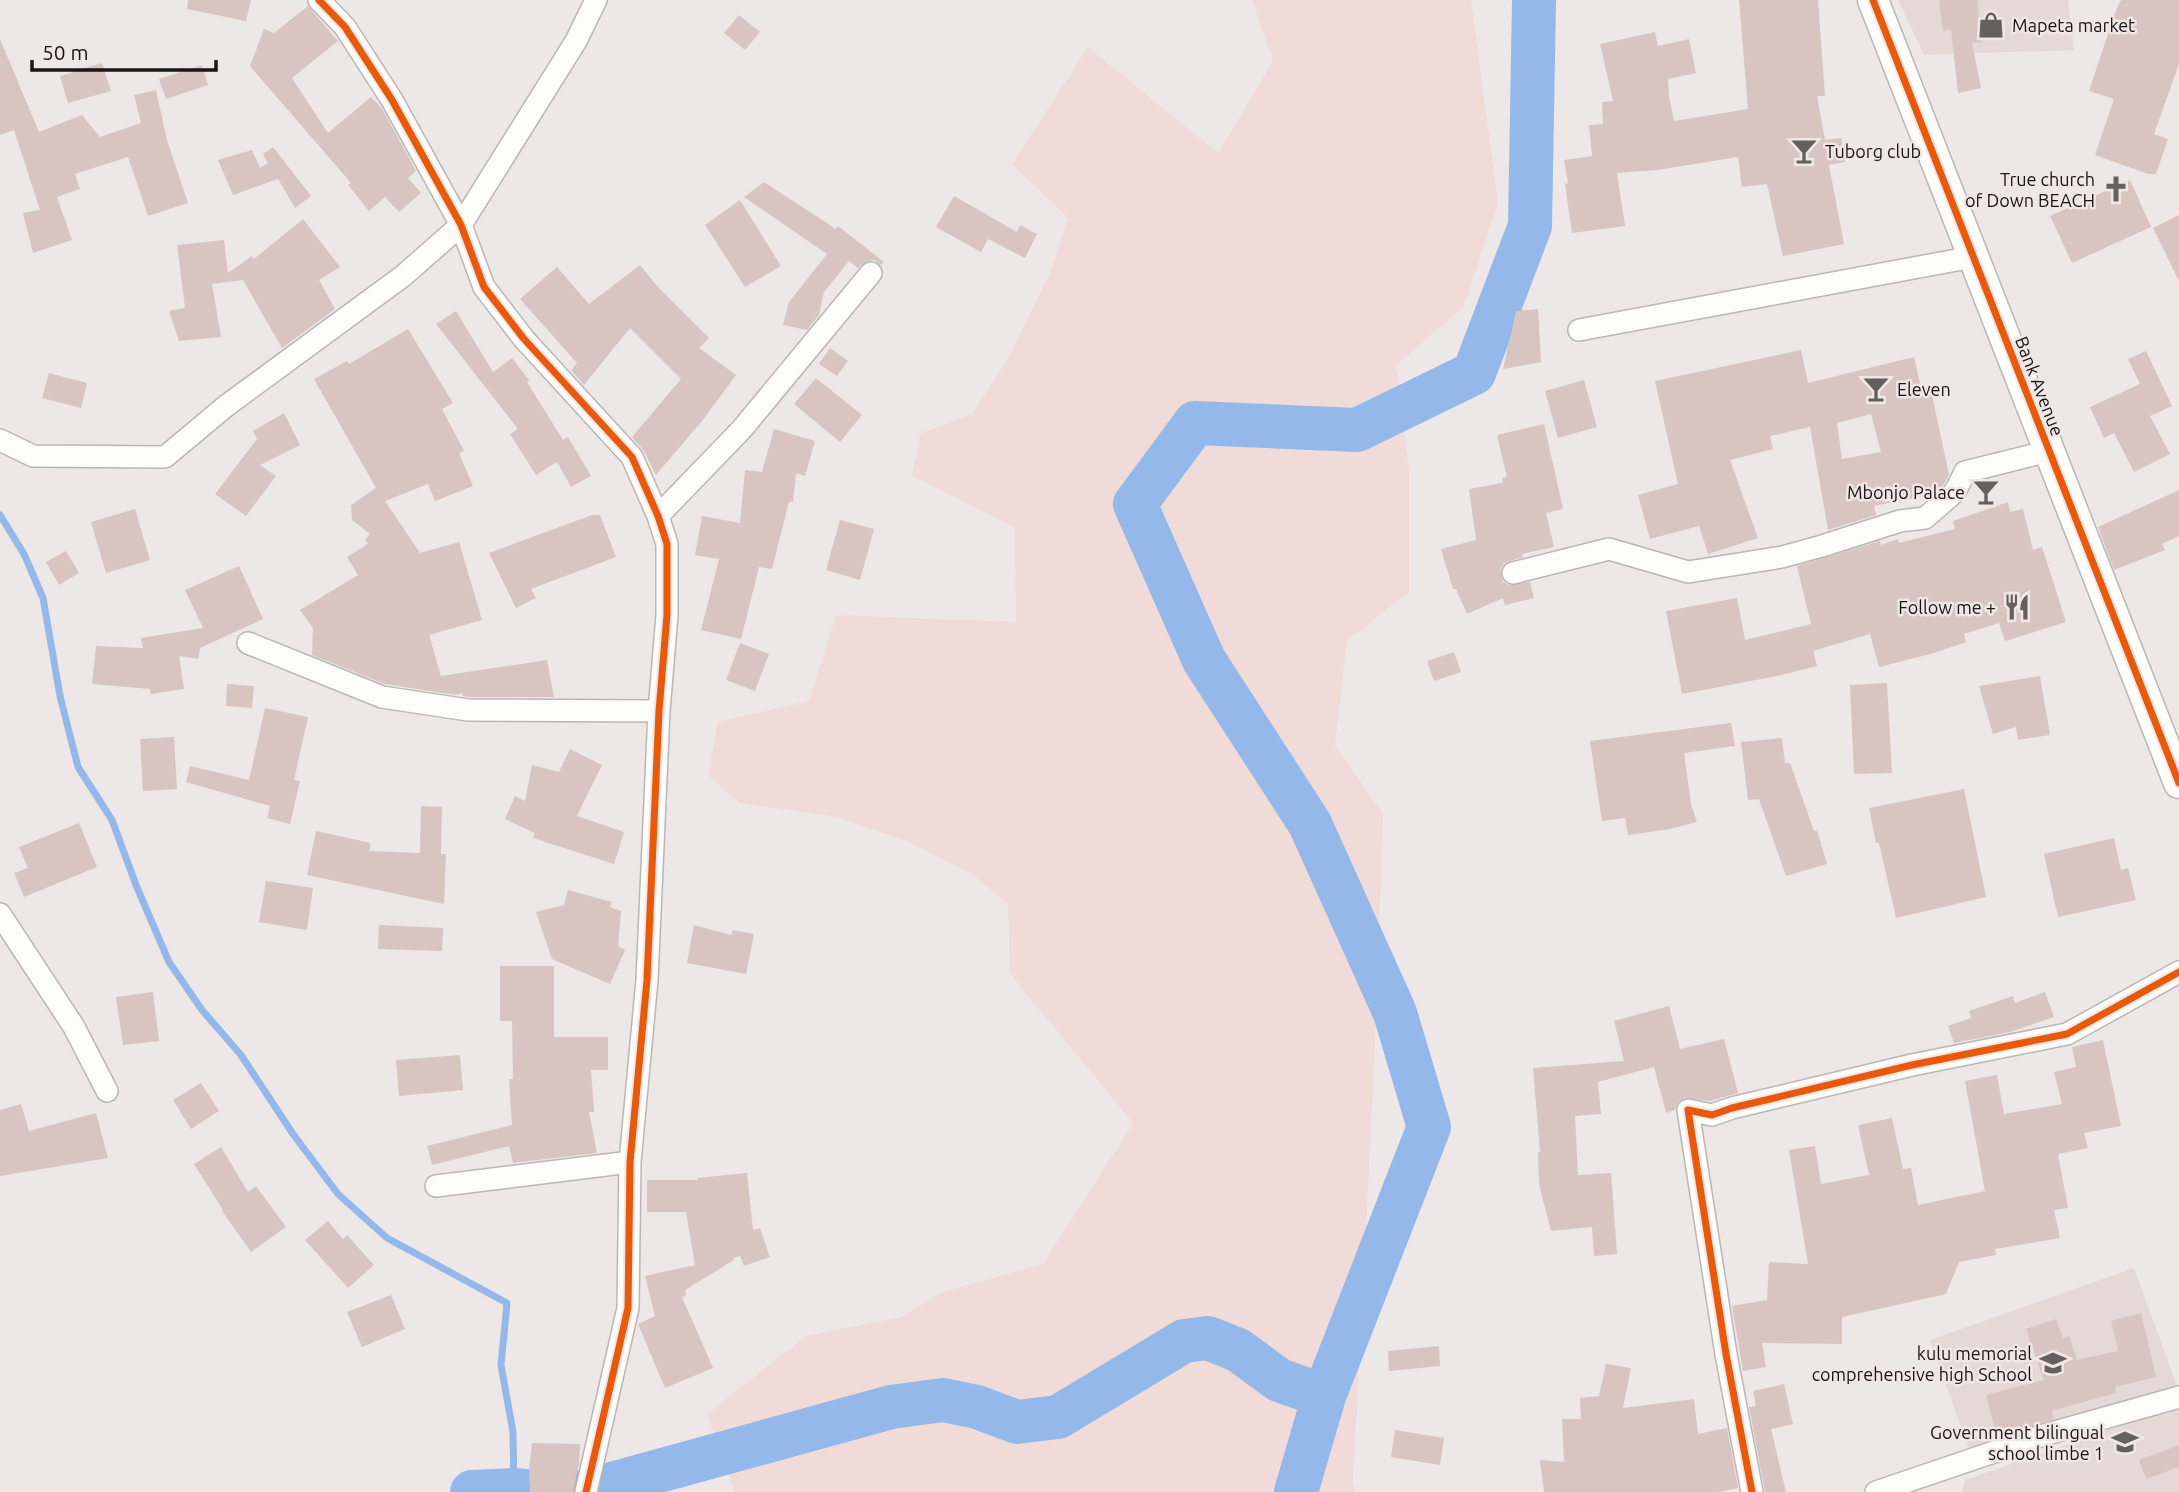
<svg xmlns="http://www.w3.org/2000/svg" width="2179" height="1492" font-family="Ubuntu,sans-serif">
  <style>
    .built { fill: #e5d9d7 }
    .green { fill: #f1dbd8 }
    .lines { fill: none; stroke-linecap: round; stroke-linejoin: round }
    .stream { stroke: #93b8e9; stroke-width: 7 }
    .river { stroke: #93b8e9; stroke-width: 44 }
    .building { fill: #d8c4c0; fill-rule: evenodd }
    .street-casing { stroke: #bab6b6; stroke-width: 24 }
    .secondary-casing { stroke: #bab6b6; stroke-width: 33 }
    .street { stroke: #fcfcfb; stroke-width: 21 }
    .secondary { stroke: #fcfcfb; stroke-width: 30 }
    .cycleway-casing { stroke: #f0e6e4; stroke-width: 11 }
    .cycleway { stroke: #e8590c; stroke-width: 7 }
    .labels { text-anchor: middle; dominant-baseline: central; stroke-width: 5; stroke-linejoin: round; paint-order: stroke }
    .poi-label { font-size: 18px; fill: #191615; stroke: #f0e6e4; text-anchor: end }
    .street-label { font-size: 18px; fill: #191615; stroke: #f0e6e4 }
  </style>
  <rect width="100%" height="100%" fill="#ede8e7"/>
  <path class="built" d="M1898,0H2068L2074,50L1924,55Z
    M2134,1268L2177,1386L1972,1458L1930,1340Z
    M2179,1405V1492H1962L1965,1480Z"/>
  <path class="green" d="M1252,0H1471L1498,203L1464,306L1396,366L1409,469V592L1347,641L1335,745L1383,814L1374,1068L1353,1482L1355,1492H735L707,1414L806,1336L902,1317L940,1293L1043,1264L1133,1123L1010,974L1008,904L973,875L908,842L838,817L739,803L708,775L718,722L809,701L836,615L1016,622L1015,528L912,476L920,434L972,414L1006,362L1050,273L1068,218L1012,164L1088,47L1218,153L1273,61Z"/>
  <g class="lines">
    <path class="stream" d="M0,515L24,554L43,598L60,696L78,767L112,820L136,885L169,962L202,1010L241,1055L293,1134L338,1194L387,1238L507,1303L501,1365L513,1432L514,1490"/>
    <path class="river" d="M472,1492L514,1490L535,1492
      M583,1492L891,1407L943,1400L977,1407L1017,1422L1058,1417L1184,1341L1208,1338L1238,1350L1279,1380L1324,1396
      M1296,1492L1324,1396L1429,1127L1395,1013L1310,824L1204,660L1135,504L1195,423L1357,430L1474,373L1530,226L1534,0"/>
  </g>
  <path class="building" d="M188,0H251L246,21L187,9Z
    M1739,0H1818L1825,96H1817L1825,140L1841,138L1845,162L1829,165L1844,244L1783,256L1767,184L1742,187L1738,157L1657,170L1617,173L1625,226L1572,233L1565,184L1568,183L1564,160L1592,156L1589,125L1603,124L1602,102L1613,101L1600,44L1655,32L1658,46L1689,39L1696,73L1668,79L1669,97L1674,121L1748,109Z
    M1939,0H1977L1982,42L1972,43L1981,88L1958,93L1951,29L1943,31Z
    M2121,0H2179V64L2154,134L2168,139L2156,174H2148L2095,155L2114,99L2089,91L2109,31L2107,30Z
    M308,6L338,41L292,78L328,133L371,97L383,110L416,171L408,178L421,193L399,212L385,197L369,211L348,185L351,183L250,66L264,29L274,33Z
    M739,15L760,32L745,50L724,33Z
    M0,39L39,132L82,115L100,137L141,123L134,95L156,90L167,140L188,203L148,216L128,157L75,174L80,189L57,197L72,240L33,253L23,213L40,210L14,130L0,135Z
    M102,63L111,91L68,103L60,76Z
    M202,65L208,85L166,99L159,79Z
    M273,147L311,196L295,208L278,179L233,195L218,160L252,150L260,168L268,163L263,154Z
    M2130,180L2151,227L2072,263L2050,216Z
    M764,182L836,229L838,226L884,262L881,265L874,260L867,261L858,268L849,261L824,292L819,315L807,330L783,325L789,302L827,254L744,197Z
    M954,196L1017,232L1020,225L1037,234L1025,258L988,239L981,252L936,227Z
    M740,200L781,266L745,287L705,225Z
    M2179,215V281L2153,228Z
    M303,219L340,267L319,280L335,309L282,348L243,280L212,284L221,337L179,341L169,311L185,308L177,245L224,240L228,273L252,256L254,259Z
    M640,265L657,286L709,338L699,348L736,375L702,421L656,475L644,451L632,437L681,379L630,328L584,385L571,370L577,363L520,299L557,267L589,304Z
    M1538,309L1541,362L1503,369L1516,311Z
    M456,311L493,372L512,358L529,380L527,382L563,440L568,437L591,476L571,487L557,462L536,475L510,434L518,429L436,324Z
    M408,329L453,403L442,409L464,451L459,453L473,486L435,501L428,484L385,501L420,553L459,542L482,620L429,635L441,676L547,660L554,697H469L463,696L462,693L456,695L385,684L312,655L313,628L300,610L358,575L347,557L368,544L365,540L370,534L352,520L351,505L376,488L314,379L347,361L349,364Z
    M830,348L848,361L837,376L819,364Z
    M1801,350L1808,383L1914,357L1922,392L1931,390L1949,475L1944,484L1933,494L1874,506L1876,515L1828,530L1810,427L1770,436L1773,449L1730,460L1758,538L1708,554L1699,526L1650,539L1638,495L1678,484L1655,381ZM1871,414L1881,452L1842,459L1837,423Z
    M2146,351L2172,406L2150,416L2170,454L2134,472L2114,433L2104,438L2090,407L2140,384L2128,359Z
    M49,373L87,383L81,408L42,398Z
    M816,378L862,415L840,442L794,404Z
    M1584,380L1597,427L1558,438L1545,391Z
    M284,413L300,445L260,465L276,476L246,516L215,494L257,439L253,431Z
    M1544,424L1563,509L1546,513L1554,547L1522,554L1523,557L1504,563L1500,570L1503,582L1509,585L1530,582L1534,598L1505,605L1503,598L1467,614L1456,589H1453L1441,549L1476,540L1469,489L1503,483L1502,478L1507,477L1497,435Z
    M774,429L815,441L805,476L796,473L793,502H789L772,569L759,567L741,639L701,630L719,559L695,555L702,516L740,523L745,470L762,472Z
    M2179,490V536L2162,544L2165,550L2114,570L2098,527Z
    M2008,502L2010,512L2023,509L2033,550L2042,547L2066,622L2005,641L1999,623L1964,634L1966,642L1934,653L1879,667L1870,634L1813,651L1817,666L1777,676L1682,694L1666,611L1737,598L1745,640L1811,624L1797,566L1880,541L1881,545L1898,539L1899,543L1955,529L1953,521Z
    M135,509L150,560L106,573L91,522Z
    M592,515H600L616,557L531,589L536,598L516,608L489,553Z
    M840,520L874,529L860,580L826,570Z
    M66,551L79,573L59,585L46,562Z
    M239,566L263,619L200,648L198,659L179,656L184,689L151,694L150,689L92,684L96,646L143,648L141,638L203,628L185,590Z
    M740,643L769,654L755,691L726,680Z
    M1454,652L1461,672L1434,681L1427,661Z
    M2040,676L2050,735L2018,740L2016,727L1993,734L1979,686Z
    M1887,683L1892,773L1854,774L1850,685Z
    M227,684L254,686L252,708L226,706Z
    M265,708L308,717L294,780L300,781L290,824L267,818L270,806L186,782L190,766L249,780Z
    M1731,723L1735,746L1684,753L1691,804L1697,822L1670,829L1628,835L1625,818L1602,821L1590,741Z
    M174,737L177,789L143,791L140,739Z
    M1782,738L1785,763H1790L1814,831H1817L1827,864L1786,876L1759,799L1748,800L1741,742Z
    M570,749L602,765L577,816L624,832L614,864L533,838L535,833L505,819L515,796L525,801L532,765L559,772Z
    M1964,789L1986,897L1896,918L1879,843H1876L1869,808Z
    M421,806L442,807L441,854H446L444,904L307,875L316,831L371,843L369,851L420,853Z
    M79,823L97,867L24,897L14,873L28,868L19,847Z
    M2114,838L2121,870L2128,868L2136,900L2058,917L2044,854Z
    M266,881L313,888L307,930L259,922Z
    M568,890L612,902L610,907L621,911L618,946L625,950L610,984L552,959L536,912L564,905Z
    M379,925L443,928L442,951L378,949Z
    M694,925L731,935L733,930L754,934L746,974L687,963Z
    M500,966H554V1037H608V1070H591L594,1112H589L597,1153L513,1163L509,1146L432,1165L427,1146L512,1125L509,1079H513L512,1021H500Z
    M153,992L159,1041L123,1045L116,997Z
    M2045,992L2054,1017L2010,1032L1954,1043L1948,1026L1971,1018L1969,1011L2013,996L2015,1003Z
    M1669,1006L1680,1049L1724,1039L1738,1093L1711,1101L1684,1098L1679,1101L1675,1110L1666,1113L1654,1067L1598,1082L1601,1114L1575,1116L1578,1175L1611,1173L1617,1254L1594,1256L1592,1227L1551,1231L1539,1184L1538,1152H1540L1533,1068L1624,1061L1614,1021Z
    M2103,1040L2121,1126L2084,1133L2088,1148L2058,1154L2068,1208L2054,1210L2060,1238L1995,1249L1996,1255L1959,1262L1946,1294L1842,1317V1344L1762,1343L1766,1367L1743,1371L1732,1306L1767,1300L1769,1262L1808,1264L1789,1150L1815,1146L1821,1184L1869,1175L1858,1125L1892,1118L1903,1169L1911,1168L1918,1205L1985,1191L1965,1081L1997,1075L2004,1114L2062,1104L2054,1072L2076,1067L2072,1047Z
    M460,1055L463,1090L399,1096L396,1060Z
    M201,1083L219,1111L191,1129L173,1100Z
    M21,1104L29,1131L96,1113L108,1158L0,1176V1110Z
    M221,1147L248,1192L256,1186L286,1227L251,1252L222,1211L223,1210L194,1164Z
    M747,1173L753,1230L760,1228L770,1257L744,1266L740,1256L733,1258L734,1260L685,1290L686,1296L682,1297L713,1368L665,1388L638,1324L655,1316L645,1276L704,1263L695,1265L686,1212H647V1180H698L697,1178Z
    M328,1221L343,1239L347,1235L374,1265L348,1288L305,1240Z
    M391,1295L405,1329L362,1347L347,1312Z
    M2141,1313L2156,1377L2115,1387L2116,1393L2052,1411L2054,1419L1997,1437L1986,1395L2044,1380L2026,1329L2056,1319L2063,1338L2069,1336L2077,1360L2118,1351L2111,1321Z
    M1439,1346L1440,1366L1389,1371L1388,1351Z
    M1606,1364L1631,1368L1623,1408L1694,1399L1698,1434L1727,1428L1738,1488L1719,1492H1544L1540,1460L1564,1462L1562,1419H1581L1580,1398L1599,1396Z
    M1784,1384L1793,1424L1771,1429L1786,1492H1765L1749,1407L1756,1406L1753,1391Z
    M1395,1430L1444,1438L1440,1465L1391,1457Z
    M532,1443L580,1444L579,1463L573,1492H530L529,1469Z
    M2179,1445V1467L2146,1479L2139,1460Z"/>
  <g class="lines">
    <g class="street-casing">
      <path id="street" d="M319,0L345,27L392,100L461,225L484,287L524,339L632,457L658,516L667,544V615L659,711L647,980L630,1162L628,1308L586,1492
        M1579,330L1973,257
        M0,440L33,456L165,457L226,406L403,276L461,225L576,41L596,0
        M658,516L742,429L871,273
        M1513,573L1609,549L1688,572L1782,557L1822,546L1900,521L1925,518L1955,492L1965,472L2049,451
        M248,643L382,697L468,710L659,711
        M0,914L74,1027L107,1091
        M436,1186L630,1162
        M1752,1492L1726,1354L1688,1110L1712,1115L1732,1108L1912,1065L2067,1034L2179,972
        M1876,1492L2044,1435L2179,1397"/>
    </g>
    <g class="secondary-casing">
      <path id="secondary" d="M1873,0L2179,783"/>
    </g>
    <use href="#street" class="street"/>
    <use href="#secondary" class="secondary"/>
    <g class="cycleway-casing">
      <path id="cycleway" d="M319,0L345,27L392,100L461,225L484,287L524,339L632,457L658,516L667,544V615L659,711L647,980L630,1162L628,1308L586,1492
        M1873,0L2179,783
        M1752,1492L1726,1354L1688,1110L1712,1115L1732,1108L1912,1065L2067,1034L2179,972"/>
    </g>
    <use href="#cycleway" class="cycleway"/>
  </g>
  <defs>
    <g id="shop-bare" transform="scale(2.1)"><path d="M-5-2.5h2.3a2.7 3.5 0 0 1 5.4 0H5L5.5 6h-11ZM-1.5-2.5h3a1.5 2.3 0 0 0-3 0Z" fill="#63605e" stroke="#f0e6e4" stroke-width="2.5" paint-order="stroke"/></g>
    <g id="bar-bare" transform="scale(2.1)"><path d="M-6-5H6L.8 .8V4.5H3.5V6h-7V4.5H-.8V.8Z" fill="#63605e" stroke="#f0e6e4" stroke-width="2.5" paint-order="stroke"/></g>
    <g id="church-bare" transform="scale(2.1)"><path d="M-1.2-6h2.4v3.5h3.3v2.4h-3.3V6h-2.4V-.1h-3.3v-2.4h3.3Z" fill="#63605e" stroke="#f0e6e4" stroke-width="2.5" paint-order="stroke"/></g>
    <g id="restaurant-bare" transform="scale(2.1)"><path d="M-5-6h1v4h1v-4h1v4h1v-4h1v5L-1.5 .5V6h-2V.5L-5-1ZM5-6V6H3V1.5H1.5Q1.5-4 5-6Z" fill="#63605e" stroke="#f0e6e4" stroke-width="2.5" paint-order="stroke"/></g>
    <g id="school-bare" transform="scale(2.1)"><path d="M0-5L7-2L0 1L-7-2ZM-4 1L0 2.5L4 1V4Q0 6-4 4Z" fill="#63605e" stroke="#f0e6e4" stroke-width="2.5" paint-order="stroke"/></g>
  </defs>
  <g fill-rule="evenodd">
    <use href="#shop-bare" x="1991" y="25"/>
    <use href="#bar-bare" x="1804" y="151"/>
    <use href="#church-bare" x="2116" y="189"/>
    <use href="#bar-bare" x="1876" y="389"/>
    <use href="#bar-bare" x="1986" y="492"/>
    <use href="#restaurant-bare" x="2017" y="607"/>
    <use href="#school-bare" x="2053" y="1363"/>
    <use href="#school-bare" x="2125" y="1442"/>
  </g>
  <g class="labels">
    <g class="poi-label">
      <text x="2012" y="25" text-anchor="start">Mapeta market</text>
      <text x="1825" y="151" text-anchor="start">Tuborg club</text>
      <text x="2095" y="179">True church<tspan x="2095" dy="21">of Down BEACH</tspan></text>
      <text x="1897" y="389" text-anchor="start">Eleven</text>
      <text x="1965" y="492">Mbonjo Palace</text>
      <text x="1996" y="607">Follow me +</text>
      <text x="2032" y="1353">kulu memorial<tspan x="2032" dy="21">comprehensive high School</tspan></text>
      <text x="2104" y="1432">Government bilingual<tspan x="2104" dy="21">school limbe 1</tspan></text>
    </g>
    <g class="street-label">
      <text transform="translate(2040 386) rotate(69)">Bank Avenue</text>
    </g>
  </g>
  <path d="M32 60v10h184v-10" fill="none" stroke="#191615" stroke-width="3.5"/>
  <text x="42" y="60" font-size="21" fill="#191615" stroke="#f0e6e4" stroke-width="5" paint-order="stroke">50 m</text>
</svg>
